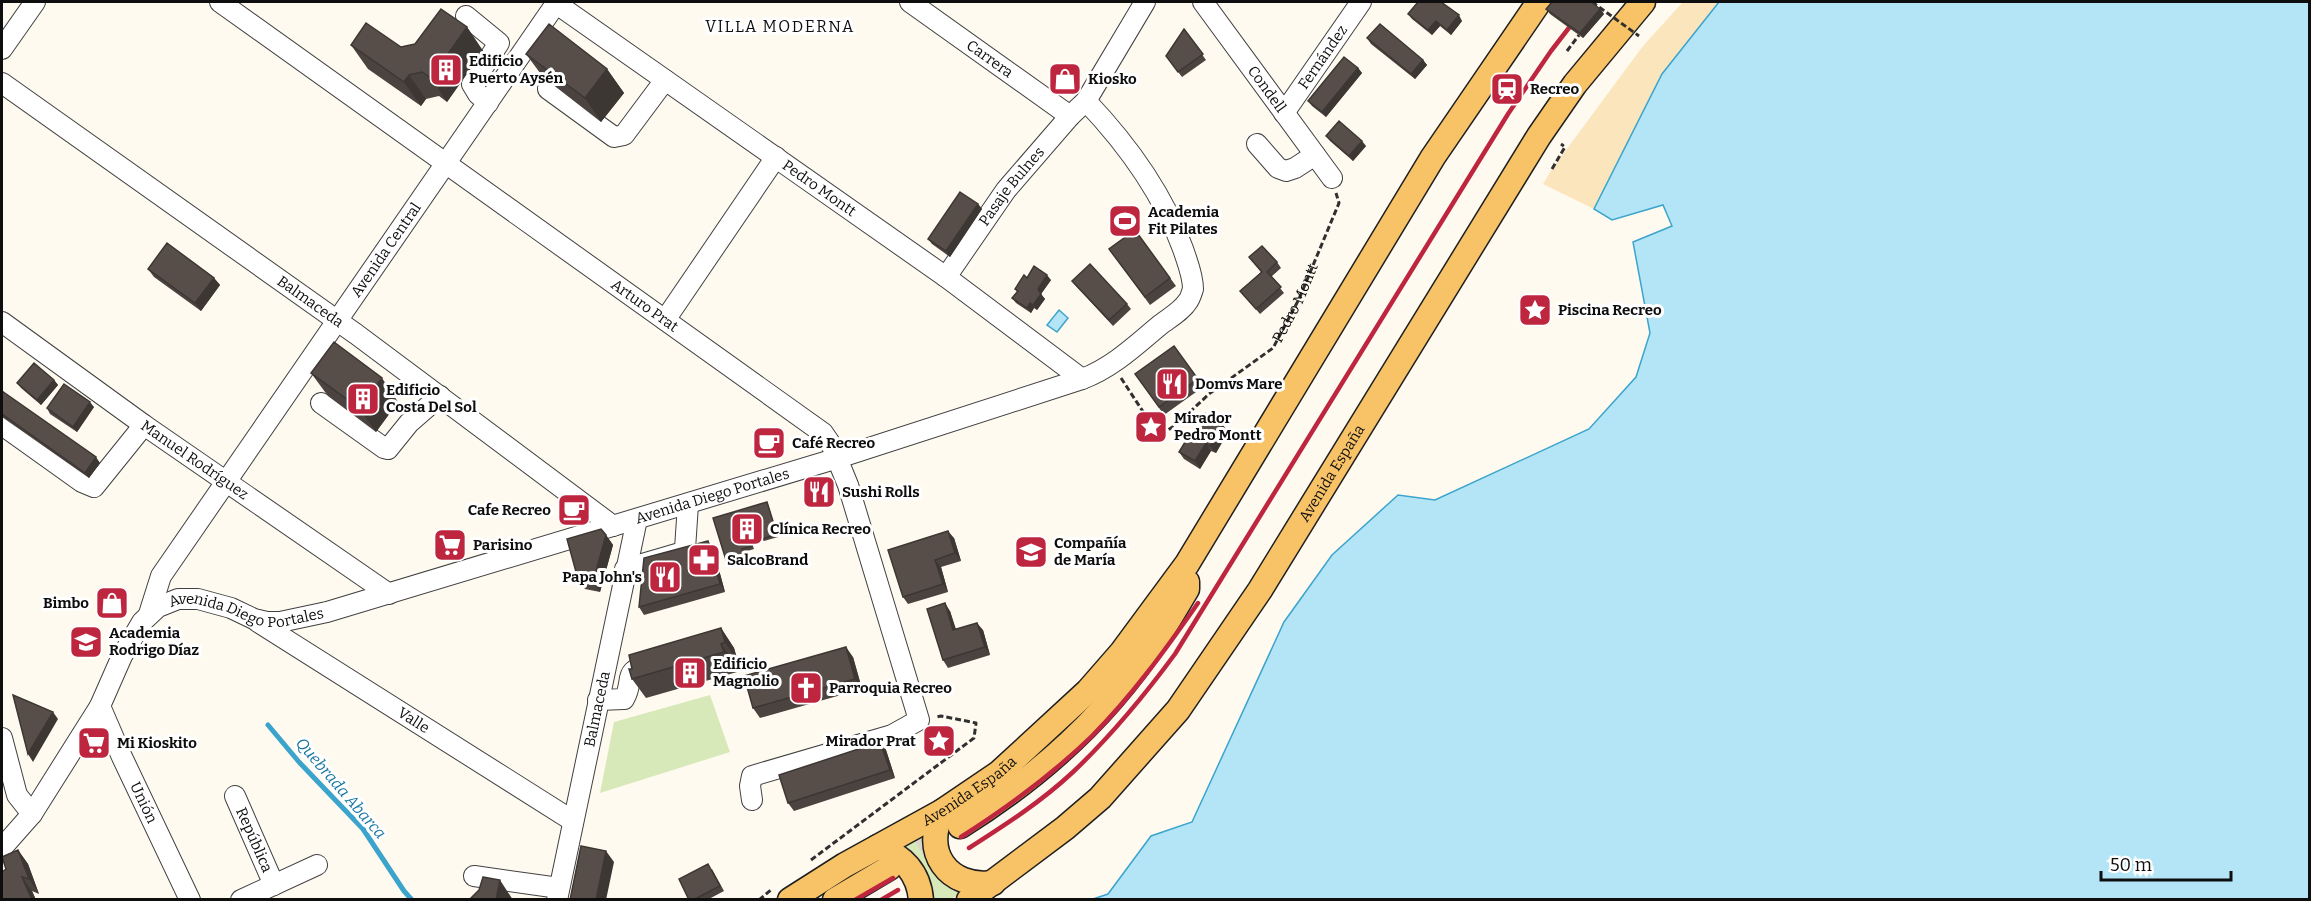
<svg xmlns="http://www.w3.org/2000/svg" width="2311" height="901" font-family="Bitter,serif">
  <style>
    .green { fill: #d8e9b9 }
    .sand { fill: #fae5bc }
    .water { fill: #b4e5f6; stroke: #3ba4cd; stroke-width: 1.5 }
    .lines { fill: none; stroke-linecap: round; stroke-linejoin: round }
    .stream { stroke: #3ba4cd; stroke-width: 5 }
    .major-tunnel { stroke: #dbd7cd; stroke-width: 24; stroke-dasharray: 24 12; stroke-linecap: butt }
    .minor-casing { stroke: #414141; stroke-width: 22 }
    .major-casing { stroke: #1f1f1f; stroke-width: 27 }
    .path { stroke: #303030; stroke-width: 3; stroke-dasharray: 6 3; stroke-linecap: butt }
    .minor { stroke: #fff; stroke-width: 20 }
    .major { stroke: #f8c367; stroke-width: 24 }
    .rail { stroke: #be2640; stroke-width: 4.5 }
    .path-bridge { stroke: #303030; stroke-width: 3; stroke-dasharray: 6 3; stroke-linecap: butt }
    .wall { fill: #4b4340 }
    .shaded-wall { fill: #3d3734 }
    .building { fill: #574e4a; stroke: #3d3734; stroke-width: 1.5 }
    .labels { text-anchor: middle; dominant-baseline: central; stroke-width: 6; stroke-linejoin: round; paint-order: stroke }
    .street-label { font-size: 15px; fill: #0e0e0e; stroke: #fff }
    .poi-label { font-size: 15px; font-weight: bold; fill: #0e0e0e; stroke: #fff; text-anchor: start }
    .neighbourhood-label { font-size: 16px; letter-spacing: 1.5px; fill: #0e0e0e; stroke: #fff }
    .water-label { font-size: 16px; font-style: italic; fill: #1775a0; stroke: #fff }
  </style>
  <rect width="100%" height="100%" fill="#fffaef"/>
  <path class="green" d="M710,695L730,752L600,793L614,722Z
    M929,833L967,888L952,899H933C937,881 913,861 902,847Z"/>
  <path class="sand" d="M1683,2H1719L1662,74L1594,209L1543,184L1552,169L1643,46Z"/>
  <path class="water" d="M1719,2H2309V899H1093L1108,894L1151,836L1192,822L1284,622L1332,555L1398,495L1435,500L1589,429L1636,377L1650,333L1633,242L1672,226L1663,205L1612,220L1594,209L1662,74Z
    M1059,310L1068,318L1057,332L1047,325Z"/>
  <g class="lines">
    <path class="stream" d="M268,725L299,762L363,829L404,891L412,900"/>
    <path class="major-tunnel" d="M889,868L951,832"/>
    <g class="minor-casing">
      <g id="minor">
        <path id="s2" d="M220,2L823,433L832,446L848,485L919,720L892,735L752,776L750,786L752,800"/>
        <path id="s3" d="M554,2L946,277L1082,379"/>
        <path id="s4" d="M910,2L1070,116"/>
        <path id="s5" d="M1203,2L1332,178"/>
        <path d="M466,16L499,43L472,84L478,94L488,103"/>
        <path d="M2,49L35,2"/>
        <path id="s6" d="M2,83L356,334L613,526"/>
        <path d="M548,89L614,137L624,135L665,80"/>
        <path id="s7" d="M1284,113L1361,2"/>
        <path d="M1257,144L1278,168L1286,171L1295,168L1315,155"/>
        <path id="s8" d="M946,277L1006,190L1070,116L1086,101L1145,2"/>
        <path d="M665,320L776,157"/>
        <path id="s9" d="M2,322L144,425L389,594"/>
        <path d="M321,403L384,448L388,449L409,423L440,396"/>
        <path d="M2,425L82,482L94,487L144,425"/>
        <path d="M625,569L683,552L685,549L688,504"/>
        <path id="s10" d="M149,614L161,576L557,2"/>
        <path id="s11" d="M258,622L573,821"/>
        <path d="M598,700L624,699C636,679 619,672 652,663"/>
        <path id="s12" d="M100,706L122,757L190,900"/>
        <path d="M2,738L17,795L32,814"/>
        <path id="s13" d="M235,796L274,885"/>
        <path id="s14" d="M2,848L32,814L100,706L122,656L142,622L158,607L178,599H198L231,608L254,619L267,622H280L327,612L838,458L1082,379C1112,368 1136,345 1160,325C1169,318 1182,311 1188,301C1190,299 1192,292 1193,289C1193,275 1187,261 1183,249C1163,194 1127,144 1086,101"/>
        <path d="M474,876L559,888"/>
        <path d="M241,900L317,865"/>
        <path id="s15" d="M557,900L637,519"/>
      </g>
    </g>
    <g class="major-casing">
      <g id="major">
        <path d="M943,811C921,851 948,889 993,883"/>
        <path d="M960,826C1037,778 1107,716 1156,640C1167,623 1177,606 1187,589V582"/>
        <path d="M878,847C903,856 919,873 921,900"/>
        <path id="s16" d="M790,900L845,865L943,811L999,773L1088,691L1122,652L1187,564L1433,157L1539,2"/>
        <path d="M835,900L889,868"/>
        <path id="s17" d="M969,900L1065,828L1100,798L1178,710L1260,590L1539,136L1575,84L1643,2"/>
      </g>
    </g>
    <g class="path">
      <path d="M1567,51L1579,35"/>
      <path d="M1552,169L1565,147L1561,144"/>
      <path id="s1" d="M1121,378L1159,436L1177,424L1209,394L1273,348L1299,299L1339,203L1336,193"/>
      <path d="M811,860L974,738L976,723L941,716L936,717"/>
      <path d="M759,900L772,889"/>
    </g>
    <use href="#minor" class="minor"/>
    <use href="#major" class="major"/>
    <path class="rail" d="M961,837C1008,807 1052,775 1092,736C1132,696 1166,649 1198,603
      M969,848C1005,825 1041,802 1073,772C1111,736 1144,696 1175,654L1508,114L1551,51L1589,2
      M855,900L893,878
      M881,900L898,890"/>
    <path class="path-bridge" d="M1592,2L1639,36"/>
  </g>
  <path class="wall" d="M1546,9H1600L1604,14L1583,38L1550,14Z
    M1408,14L1462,21L1451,35L1440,26L1432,35L1412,19Z
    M467,27L483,51L447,102L439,96L426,99L421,106L368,69L351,45L401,47L415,44Z
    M1184,29L1206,60L1182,77L1166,56Z
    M1367,38L1423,60L1427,65L1415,79L1371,44Z
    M526,54L607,69L624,93L601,122L543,77Z
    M1358,68L1362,73L1326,117L1312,106L1308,101Z
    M1326,136L1366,146L1353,161L1330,141Z
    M978,204L982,209L950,257L932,244L928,239Z
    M1135,230L1176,286L1150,305L1109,249Z
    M1249,257L1277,262L1281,268L1271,277L1284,293L1260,314L1240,291L1261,272Z
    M148,269L214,278L220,285L201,311L154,277Z
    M1027,278L1051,280L1041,294L1045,299L1037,310L1034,308L1031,313L1016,303L1012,298L1017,292L1015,289Z
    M1072,281L1127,304L1131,309L1113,326L1076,286Z
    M1174,346L1203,387L1164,415L1135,374Z
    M311,373L398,402L376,432L328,396Z
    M54,380L58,385L41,405L21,388L17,383Z
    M2,391L100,463L89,478L2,417Z
    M94,407L77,432L50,414L47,408Z
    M1223,425L1228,432L1216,453L1211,451L1200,469L1184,459L1179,452L1192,435Z
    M768,505L778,537L764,541L761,538L751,541L754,549L744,552L746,557L728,563L726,560Z
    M606,535L613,545L600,592L585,589L578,579Z
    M954,538L961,561L941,567L948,592L908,604L903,597Z
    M713,548L725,592L644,615L639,607Z
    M950,611L956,629L983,630L990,655L948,668L943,660Z
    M721,628L734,648L738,662L735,663L737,672L646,698L632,679V669Z
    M853,657L862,689L760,718L753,708Z
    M880,742L886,750L895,778L794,811L788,803Z
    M18,850L28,864L39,894L32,891L36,900H2L6,869Z
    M712,869L724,891L707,900H689Z"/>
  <path class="shaded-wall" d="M1600,9L1604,14L1583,38L1580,33Z
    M1459,15L1462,21L1451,35L1447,30Z
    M1436,21L1440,26L1432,35L1428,30Z
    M467,27L483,51L447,102L431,78Z
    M1423,60L1427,65L1415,79L1411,74Z
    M1358,68L1362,73L1326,117L1322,112Z
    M607,69L624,93L601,122L585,98Z
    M409,75L426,99L421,106L404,82Z
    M1362,141L1366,146L1353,161L1349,156Z
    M978,204L982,209L950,257L946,251Z
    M1047,275L1051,280L1041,294L1045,299L1037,310L1033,305L1038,289Z
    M214,278L220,285L201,311L195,303Z
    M1030,303L1034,308L1031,313L1027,308Z
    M382,378L398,402L376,432L359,408Z
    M54,380L58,385L41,405L37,400Z
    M90,402L94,407L77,432L73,427Z
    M1223,425L1228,432L1216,453L1210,446Z
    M1206,443L1211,451L1200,469L1195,461Z
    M96,457L100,463L89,478L85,473Z
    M948,531L954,538L961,561L955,553Z
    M606,535L613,545L600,592L593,582Z
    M708,541L713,548L725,592L720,584Z
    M935,560L941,567L948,592L943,584Z
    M945,603L950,611L958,638L953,630Z
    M977,623L983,630L990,655L985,647Z
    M721,628L734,648L738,662L725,642Z
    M721,644L735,663L737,672L724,652Z
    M846,647L853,657L862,689L855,679Z
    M53,712L58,719L33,762L28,754Z
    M98,740L100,743L95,749L93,746Z
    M880,742L886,750L895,778L890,770Z
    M18,850L28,864L39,894L29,879Z
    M606,851L614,862L606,900H596Z
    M22,877L32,891L36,900H32Z
    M500,880L513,900H496Z"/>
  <path class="building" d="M1418,2H1441L1459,15L1447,30L1436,21L1428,30L1408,14Z
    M1552,2H1591L1600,9L1580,33L1546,9Z
    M441,9L467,27L431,78L422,72L409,75L404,82L351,45L366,23L401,47L415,44Z
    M549,24L607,69L585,98L526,54Z
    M1380,24L1423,60L1411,74L1367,38Z
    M1184,29L1203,54L1178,72L1166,56Z
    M1344,57L1358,68L1322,112L1308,101Z
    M1339,121L1362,141L1349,156L1326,136Z
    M960,192L978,204L946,251L928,239Z
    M1135,230L1170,278L1145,297L1109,249Z
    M167,243L214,278L195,303L148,269Z
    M1262,246L1277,262L1267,272L1281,287L1256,309L1240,291L1262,272L1249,257Z
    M1090,264L1127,304L1109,320L1072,281Z
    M1034,266L1047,275L1038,289L1041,294L1033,305L1030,303L1027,308L1012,298L1018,291L1015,289L1024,275L1027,278Z
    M334,342L382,378L359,408L311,373Z
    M1174,346L1198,379L1159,407L1135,374Z
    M34,363L54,380L37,400L17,383Z
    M64,384L90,402L73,427L47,408Z
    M2,391L96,457L85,473L2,414Z
    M1205,413L1223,425L1210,446L1206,443L1195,461L1179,452L1190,434L1192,435Z
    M767,502L777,534L762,539L761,535L749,538L752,546L742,549L744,555L726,560L713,518Z
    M601,529L606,535L593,582L578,579L567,539Z
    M948,531L955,553L935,560L943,584L903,597L888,550Z
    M708,541L720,584L639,607L644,558Z
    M945,603L953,630L977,623L985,647L943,660L927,609Z
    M721,628L725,642L721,644L724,652L632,679L629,669H632L629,655Z
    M846,647L855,679L753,708L744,676Z
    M13,695L53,712L28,754Z
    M91,734L95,735L98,740L93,746H89L86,741L88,736Z
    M880,742L890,770L788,803L779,775Z
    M581,846L606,851L596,900H570Z
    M18,850L29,879L22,877L32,900H2V872L6,869L2,857Z
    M708,864L720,886L693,900H689L679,879Z
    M483,877L500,880L496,900H469L479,890Z"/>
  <defs>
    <g id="building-square" transform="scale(1.725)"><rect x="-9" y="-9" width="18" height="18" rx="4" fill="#be2640" stroke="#fff"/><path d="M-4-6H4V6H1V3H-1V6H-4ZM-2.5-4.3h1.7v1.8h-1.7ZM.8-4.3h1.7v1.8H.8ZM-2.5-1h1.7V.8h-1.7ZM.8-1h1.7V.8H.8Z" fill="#fff"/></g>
    <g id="shop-square" transform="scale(1.725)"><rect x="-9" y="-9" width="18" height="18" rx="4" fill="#be2640" stroke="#fff"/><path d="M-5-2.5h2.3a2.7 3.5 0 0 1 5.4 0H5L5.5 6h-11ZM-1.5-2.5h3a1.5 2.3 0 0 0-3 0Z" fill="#fff"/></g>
    <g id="station-square" transform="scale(1.725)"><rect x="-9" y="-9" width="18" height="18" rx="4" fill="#be2640" stroke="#fff"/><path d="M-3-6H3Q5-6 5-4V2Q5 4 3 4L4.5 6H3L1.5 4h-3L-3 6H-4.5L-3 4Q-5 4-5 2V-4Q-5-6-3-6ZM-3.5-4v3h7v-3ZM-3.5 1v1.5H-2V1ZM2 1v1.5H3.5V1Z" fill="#fff"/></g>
    <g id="stadium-square" transform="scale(1.725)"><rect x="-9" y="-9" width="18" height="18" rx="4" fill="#be2640" stroke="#fff"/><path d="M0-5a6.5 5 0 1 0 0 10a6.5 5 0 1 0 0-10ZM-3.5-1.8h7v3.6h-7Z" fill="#fff"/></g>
    <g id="sight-square" transform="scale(1.725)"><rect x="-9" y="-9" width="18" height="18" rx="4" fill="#be2640" stroke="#fff"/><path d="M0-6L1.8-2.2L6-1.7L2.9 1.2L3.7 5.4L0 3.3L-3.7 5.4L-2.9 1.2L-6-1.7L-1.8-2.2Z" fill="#fff"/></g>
    <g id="restaurant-square" transform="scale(1.725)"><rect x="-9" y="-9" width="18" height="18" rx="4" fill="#be2640" stroke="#fff"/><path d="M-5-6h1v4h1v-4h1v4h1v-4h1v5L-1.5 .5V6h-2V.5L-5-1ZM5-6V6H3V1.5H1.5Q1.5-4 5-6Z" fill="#fff"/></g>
    <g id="cafe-square" transform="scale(1.725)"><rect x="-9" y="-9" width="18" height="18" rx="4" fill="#be2640" stroke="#fff"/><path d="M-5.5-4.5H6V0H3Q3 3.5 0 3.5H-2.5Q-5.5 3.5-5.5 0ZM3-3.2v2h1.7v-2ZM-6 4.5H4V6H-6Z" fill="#fff"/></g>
    <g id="supermarket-square" transform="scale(1.725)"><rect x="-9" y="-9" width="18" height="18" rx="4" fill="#be2640" stroke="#fff"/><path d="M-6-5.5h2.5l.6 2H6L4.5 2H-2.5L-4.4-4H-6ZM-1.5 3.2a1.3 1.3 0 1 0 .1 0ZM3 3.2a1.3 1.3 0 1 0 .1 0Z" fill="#fff"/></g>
    <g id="school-square" transform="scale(1.725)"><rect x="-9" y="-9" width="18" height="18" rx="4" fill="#be2640" stroke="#fff"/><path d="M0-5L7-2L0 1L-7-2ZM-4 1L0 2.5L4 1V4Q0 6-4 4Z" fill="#fff"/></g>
    <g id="pharmacy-square" transform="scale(1.725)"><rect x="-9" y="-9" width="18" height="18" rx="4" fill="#be2640" stroke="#fff"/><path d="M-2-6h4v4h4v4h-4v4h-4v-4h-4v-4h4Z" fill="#fff"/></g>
    <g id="church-square" transform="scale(1.725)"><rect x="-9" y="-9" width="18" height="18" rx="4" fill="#be2640" stroke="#fff"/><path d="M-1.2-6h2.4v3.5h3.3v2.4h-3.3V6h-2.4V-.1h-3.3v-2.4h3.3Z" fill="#fff"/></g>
  </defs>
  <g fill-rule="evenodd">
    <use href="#building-square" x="446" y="70"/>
    <use href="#shop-square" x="1065" y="79"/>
    <use href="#station-square" x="1507" y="89"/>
    <use href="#stadium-square" x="1125" y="221"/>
    <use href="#sight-square" x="1535" y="310"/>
    <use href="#restaurant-square" x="1172" y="384"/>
    <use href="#building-square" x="363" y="399"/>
    <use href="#sight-square" x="1151" y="427"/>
    <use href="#cafe-square" x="769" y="443"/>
    <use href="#restaurant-square" x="819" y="492"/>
    <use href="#cafe-square" x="574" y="510"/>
    <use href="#building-square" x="747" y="529"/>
    <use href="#supermarket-square" x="450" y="545"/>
    <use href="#school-square" x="1031" y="552"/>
    <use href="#pharmacy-square" x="704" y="560"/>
    <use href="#restaurant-square" x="665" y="577"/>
    <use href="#shop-square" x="112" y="603"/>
    <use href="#school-square" x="86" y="642"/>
    <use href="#building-square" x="690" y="673"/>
    <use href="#church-square" x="806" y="688"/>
    <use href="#sight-square" x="939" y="741"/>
    <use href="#supermarket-square" x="94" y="743"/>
  </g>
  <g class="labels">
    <g class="street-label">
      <text stroke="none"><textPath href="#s7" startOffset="68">Fernández</textPath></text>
      <text stroke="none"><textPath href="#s4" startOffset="98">Carrera</textPath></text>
      <text stroke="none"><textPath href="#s5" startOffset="108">Condell</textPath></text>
      <text stroke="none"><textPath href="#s8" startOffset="112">Pasaje Bulnes</textPath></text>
      <text stroke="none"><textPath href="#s3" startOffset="324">Pedro Montt</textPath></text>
      <text stroke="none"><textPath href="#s10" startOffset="436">Avenida Central</textPath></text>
      <text stroke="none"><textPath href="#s6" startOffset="378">Balmaceda</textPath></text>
      <text stroke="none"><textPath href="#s1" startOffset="264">Pedro Montt</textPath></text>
      <text stroke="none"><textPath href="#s2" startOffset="522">Arturo Prat</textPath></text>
      <text stroke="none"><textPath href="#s9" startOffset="237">Manuel Rodríguez</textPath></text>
      <text stroke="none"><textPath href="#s17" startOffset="566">Avenida España</textPath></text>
      <text stroke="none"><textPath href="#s14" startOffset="867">Avenida Diego Portales</textPath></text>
      <text stroke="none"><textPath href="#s14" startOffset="381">Avenida Diego Portales</textPath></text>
      <text stroke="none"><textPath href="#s15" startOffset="195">Balmaceda</textPath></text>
      <text stroke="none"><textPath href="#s11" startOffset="184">Valle</textPath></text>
      <text stroke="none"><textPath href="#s16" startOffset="210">Avenida España</textPath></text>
      <text stroke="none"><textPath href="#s12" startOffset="106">Unión</textPath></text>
      <text stroke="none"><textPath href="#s13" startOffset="48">República</textPath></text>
    </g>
    <g class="poi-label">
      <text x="469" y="61">Edificio<tspan x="469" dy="17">Puerto Aysén</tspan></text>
      <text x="1088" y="79">Kiosko</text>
      <text x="1530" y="89">Recreo</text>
      <text x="1148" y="212">Academia<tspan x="1148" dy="17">Fit Pilates</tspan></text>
      <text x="1558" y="310">Piscina Recreo</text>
      <text x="1195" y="384">Domvs Mare</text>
      <text x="386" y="390">Edificio<tspan x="386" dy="17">Costa Del Sol</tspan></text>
      <text x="1174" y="418">Mirador<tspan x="1174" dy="17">Pedro Montt</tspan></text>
      <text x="792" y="443">Café Recreo</text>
      <text x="842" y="492">Sushi Rolls</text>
      <text x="551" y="510" text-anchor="end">Cafe Recreo</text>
      <text x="770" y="529">Clínica Recreo</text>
      <text x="1054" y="543">Compañía<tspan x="1054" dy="17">de María</tspan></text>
      <text x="473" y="545">Parisino</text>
      <text x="727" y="560">SalcoBrand</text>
      <text x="642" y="577" text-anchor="end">Papa John's</text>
      <text x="89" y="603" text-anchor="end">Bimbo</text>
      <text x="109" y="633">Academia<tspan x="109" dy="17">Rodrigo Díaz</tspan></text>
      <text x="713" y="664">Edificio<tspan x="713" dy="17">Magnolio</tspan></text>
      <text x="829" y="688">Parroquia Recreo</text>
      <text x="916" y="741" text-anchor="end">Mirador Prat</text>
      <text x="117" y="743">Mi Kioskito</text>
    </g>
    <g class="neighbourhood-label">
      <text x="780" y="26">VILLA MODERNA</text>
    </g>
    <g class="water-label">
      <text transform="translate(341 788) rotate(49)">Quebrada Abarca</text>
    </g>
  </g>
  <rect width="2311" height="901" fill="none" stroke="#0e0e0e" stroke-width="6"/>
  <path d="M2101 871v9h130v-9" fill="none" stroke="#0e0e0e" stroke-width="3"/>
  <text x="2110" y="871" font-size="18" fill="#0e0e0e" stroke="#ffffff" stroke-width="4.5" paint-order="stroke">50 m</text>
</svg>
